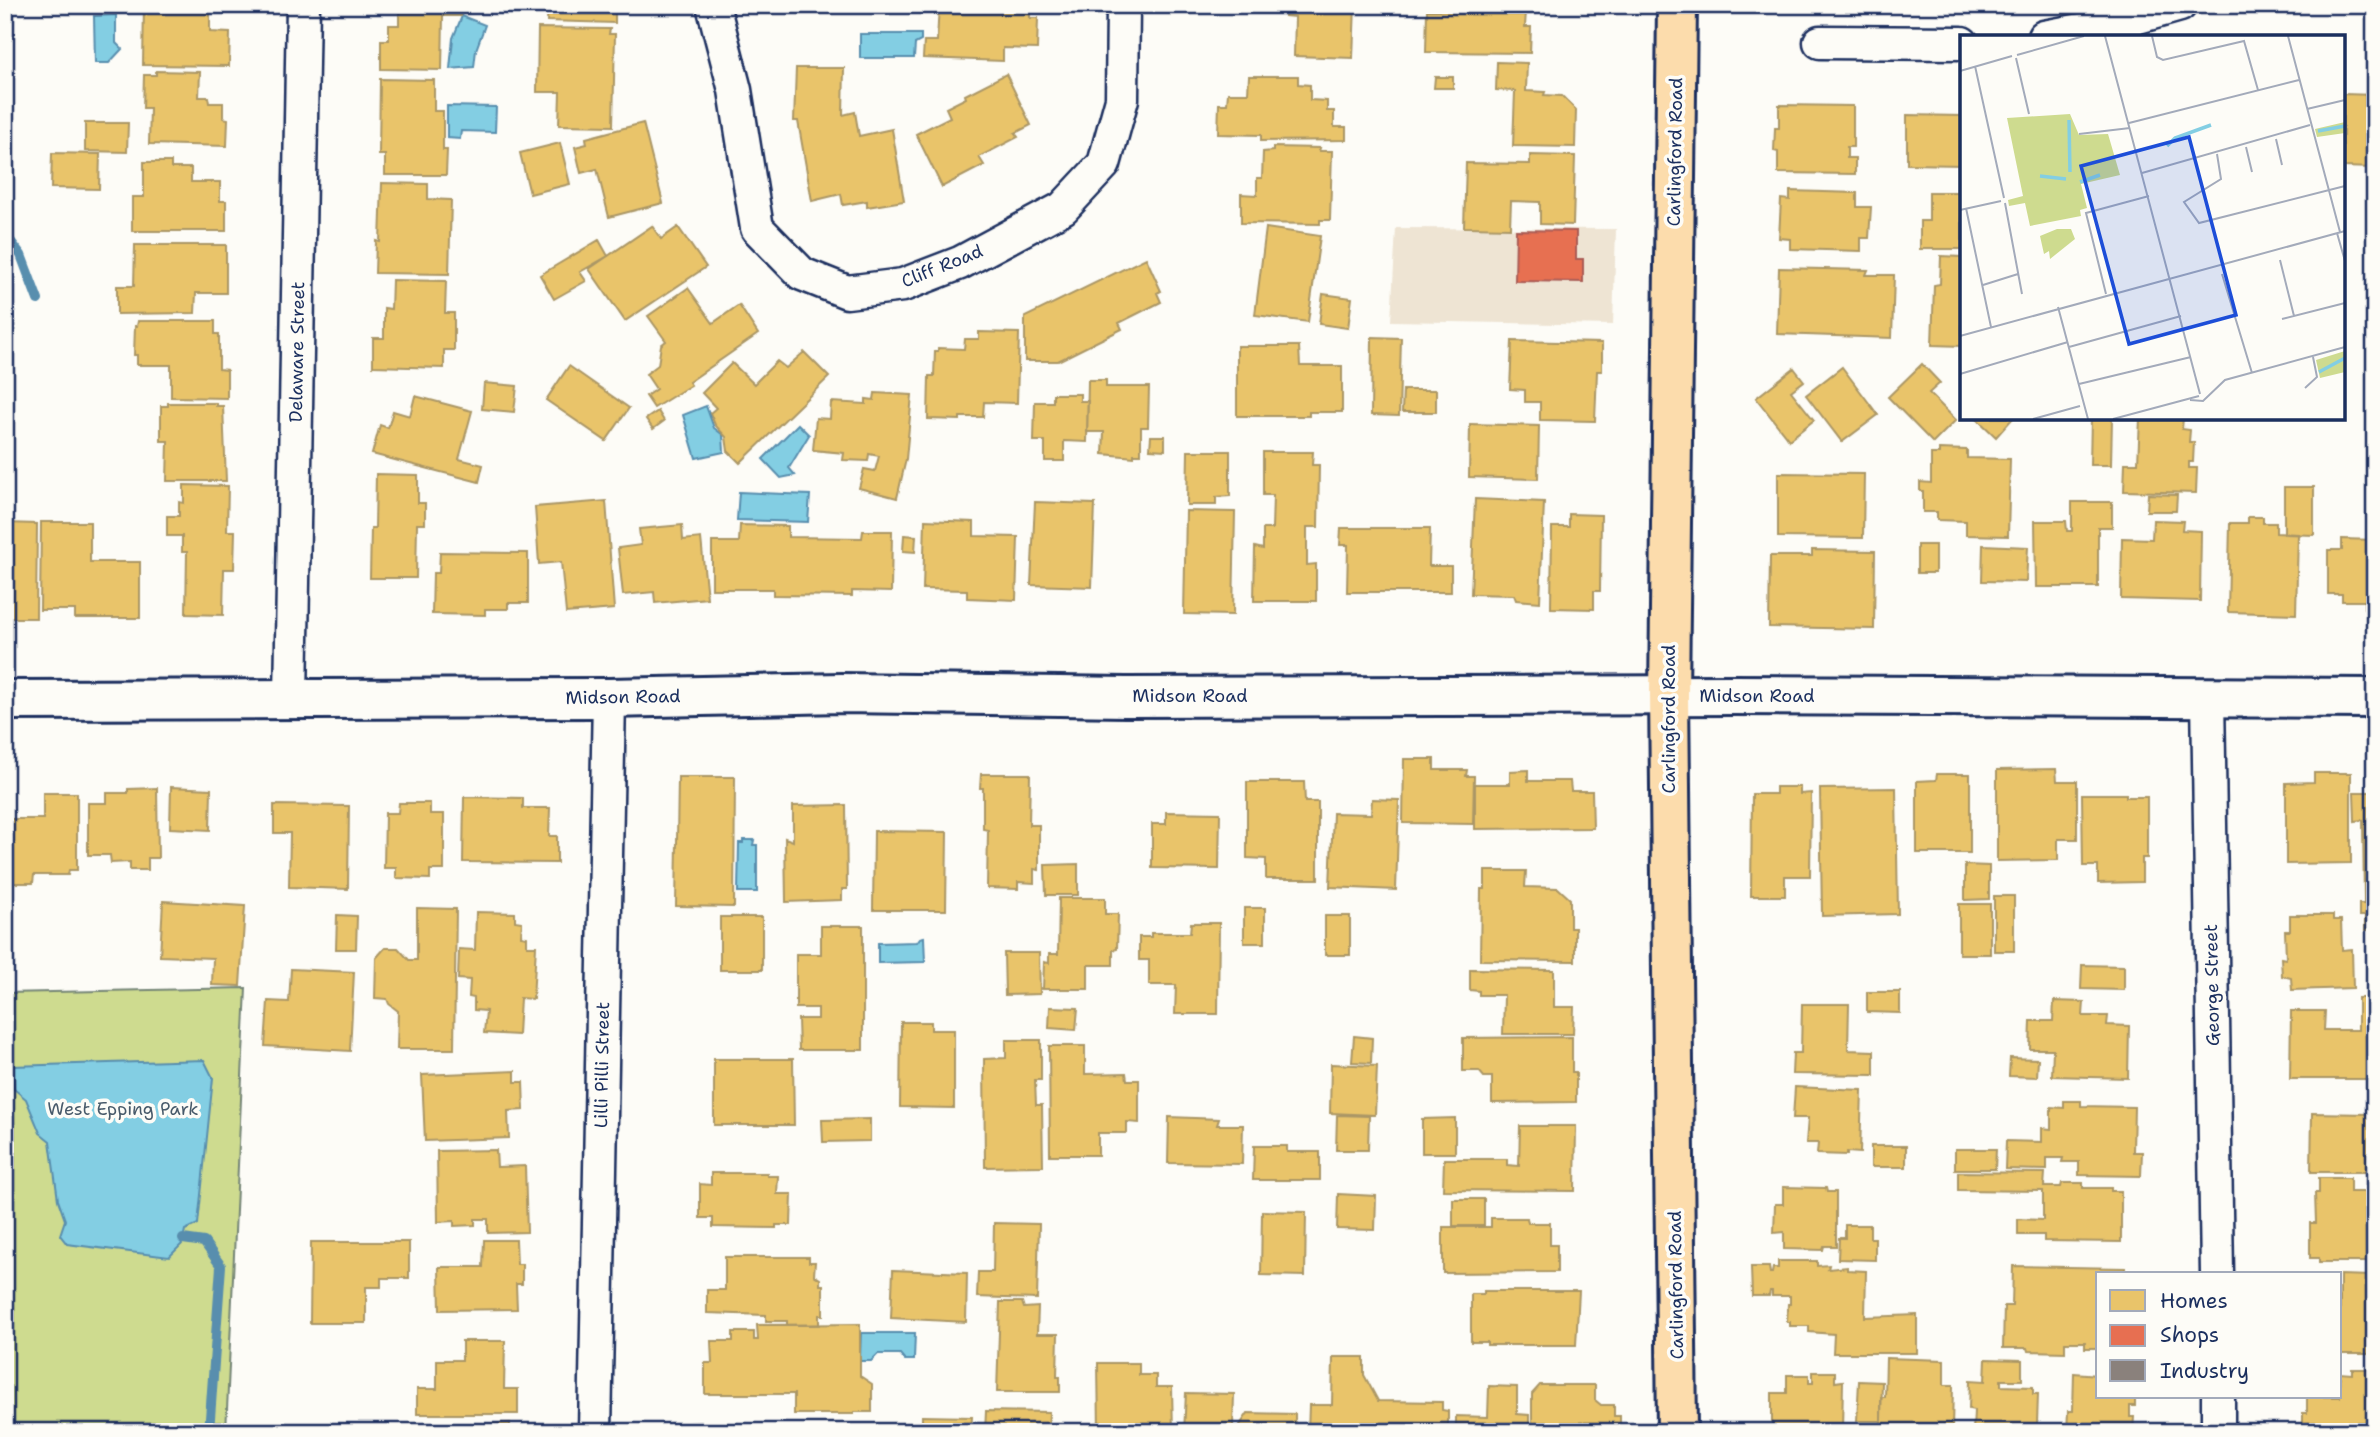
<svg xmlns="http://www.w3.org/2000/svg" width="2380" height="1437" font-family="'Shantell Sans',sans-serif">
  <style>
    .built { fill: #eee4d3 }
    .green { fill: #cedb8f; stroke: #748576; stroke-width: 2 }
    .water { fill: #83cee3; stroke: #598eae; stroke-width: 2 }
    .homes { fill: #e9c46a; stroke: #ab9766; stroke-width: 2 }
    .shops { fill: #e76f51; stroke: #aa5c55; stroke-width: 2 }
    .industry { fill: #8a817c; stroke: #696873; stroke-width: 2 }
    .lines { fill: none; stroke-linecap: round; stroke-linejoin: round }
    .stream { stroke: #598eae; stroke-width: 10 }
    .street-casing { stroke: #1b2f5e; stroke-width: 37 }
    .secondary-casing { stroke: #1b2f5e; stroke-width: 44 }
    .primary-casing { stroke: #1b2f5e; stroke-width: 44 }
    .street { stroke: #fdfcf7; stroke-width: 32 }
    .secondary { stroke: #fdfcf7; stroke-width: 38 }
    .primary { stroke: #fcdcac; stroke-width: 38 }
    .labels { text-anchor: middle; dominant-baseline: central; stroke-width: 7; stroke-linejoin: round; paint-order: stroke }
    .street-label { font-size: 18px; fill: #1b2f5e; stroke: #fdfcf7 }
    .park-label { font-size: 18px; fill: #485a6a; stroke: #fdfcf7 }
    .inset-river { fill: none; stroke: #83cee3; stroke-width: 3.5 }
    .inset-road { fill: none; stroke: #a3aaba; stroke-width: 2 }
    .view { fill: #1d4ed8; fill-opacity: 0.15; stroke: #1d4ed8; stroke-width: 3.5 }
    .inset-edge { fill: none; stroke: #1b2f5e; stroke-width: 3.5 }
  </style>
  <rect width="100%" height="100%" fill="#fdfcf7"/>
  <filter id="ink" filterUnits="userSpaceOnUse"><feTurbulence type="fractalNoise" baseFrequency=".0143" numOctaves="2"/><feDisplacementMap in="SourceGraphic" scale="14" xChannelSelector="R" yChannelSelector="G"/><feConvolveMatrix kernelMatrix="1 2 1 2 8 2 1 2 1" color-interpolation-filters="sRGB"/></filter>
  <g filter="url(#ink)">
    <path class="built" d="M1396,228L1616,229L1613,325L1391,321Z"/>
    <path class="green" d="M246,988L226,1432H5V993Z"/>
    <path class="water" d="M116,15V43L122,49L109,63H95L94,16Z
      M462,16L485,25L476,50L474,67L450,69L453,38Z
      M860,34H921V41L915,44L914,58H860Z
      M447,106L496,107L495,132L461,131L460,139L447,138Z
      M706,406L714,428L723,435L724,452L696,458L683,415Z
      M798,424L809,435L789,468L795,475L781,478L763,459Z
      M739,492L810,495L808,522L737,520Z
      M743,840H754L753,845H757V892H738L739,843H743Z
      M924,937L925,962L878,963V943L917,942L920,938Z
      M204,1060L213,1078L198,1224L185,1230L182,1244L169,1257L67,1244L60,1235L65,1220L58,1200L50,1141L40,1133L26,1099L14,1089L12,1066Z
      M861,1333H915L914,1360H905L900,1354H878L871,1361H860Z"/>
    <path class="homes" d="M144,5H199V8H210V32L230,33L229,66L143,65Z
      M399,5H461V16H443L442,70L381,69V40H389V25H399Z
      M548,5H615V23L547,21Z
      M939,5H1030V18H1038L1037,49L1003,48V61L923,58L924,41H937Z
      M1285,5H1355L1353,58L1294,56L1295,17L1285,16Z
      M1427,10L1526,11L1525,27H1531L1530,53L1426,52Z
      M538,28L610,29L609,34H615L613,126L559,125L560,92H537Z
      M1497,62L1527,63L1526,91L1545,92L1544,95L1562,96L1576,110L1575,147L1513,146L1515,91L1496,90Z
      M796,68H844L843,115L855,112L859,136L892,129L904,201L867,207V201L843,205L841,194L812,201L798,121H794Z
      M156,71L200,72L199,97H208L209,103H223V118L228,119L227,146L149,144L150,108H143L144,75H156Z
      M1006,74L1031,125L1015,133L1018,137L979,157L984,165L942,187L916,134L950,117L946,108L966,98L965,95Z
      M1249,76H1298V84L1310,85V100L1327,101V111H1334V127H1346V140L1261,141V135L1218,134L1219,104H1227L1228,93H1248Z
      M1435,77H1453V88H1434Z
      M380,79L434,80V111H443V150H447L446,175H385V155H379Z
      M2343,94L2375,95L2373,168L2343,167Z
      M1779,105L1853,106V147H1847V158H1855V174L1778,173V152L1774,151L1775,128H1779Z
      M1907,115L1962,116V165L1907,164Z
      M85,123H128L127,152L85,151Z
      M643,123L663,203L609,217L597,169L581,173L575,147L587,144L586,138Z
      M560,143L570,184L530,194L520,153Z
      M1273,147L1320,148L1319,151H1332L1330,220H1320V224L1241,223V194L1257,195V178H1262L1263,152L1273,151Z
      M52,153L100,154L99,189L51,188Z
      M1530,155L1575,156L1573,225L1540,224V202L1511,201L1510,228L1464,227L1466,163L1530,164Z
      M144,162H171V168H191V182H220V201H226V231H132V197H144Z
      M382,183L428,184V199L451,200L449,274L375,273L376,241L380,242Z
      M1790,191L1857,193V207H1871L1869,238H1861V251L1790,249V239L1779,238L1781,199L1790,200Z
      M1929,192H1962V249H1920V221H1929Z
      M652,226L661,239L678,227L706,267L625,321L589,269Z
      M1266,228L1320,236L1308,322L1255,315Z
      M599,240L608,256L580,272L586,281L554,299L540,275Z
      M135,245H226V293H196L195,313L117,314V286H134Z
      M1941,256L1962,257V346L1932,345L1934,285L1940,284Z
      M1146,258L1161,291L1157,293L1161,302L1119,323L1122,329L1058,361H1025V317Z
      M1779,268L1868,270L1866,275H1894L1892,338L1777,334Z
      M392,280L446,281L445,313H454V350H444V368L373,366V338H384V308L391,309Z
      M688,288L713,323L739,305L758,334L689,382L691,385L654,408L646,396L656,389L646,374L658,365L661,345L666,341L648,316Z
      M1323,294L1352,298L1348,328L1319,324Z
      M138,321H215V334H219V369L227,370V398L171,397V365H137V355H134L135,326H137Z
      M979,332L1019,333L1017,403L984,402L983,417H960V420L928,419L929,376H934L935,351H938V348L964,349L965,339H979Z
      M1372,337L1401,338L1399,416L1371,415Z
      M1512,341L1602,343V371H1597L1595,421L1540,420V402H1525V390L1510,389Z
      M1237,346H1299L1300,366H1342V412H1309V416H1237Z
      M804,352L829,377L740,463L728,451L726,437L715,425L710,413L716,408L702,393L732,363L754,384L777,361L786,368Z
      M1922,364L1940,383L1929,393L1956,420L1933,443L1888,397Z
      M569,366L629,408L606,441L546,400Z
      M1842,367L1878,415L1842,442L1806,395Z
      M1794,368L1804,381L1791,391L1814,420L1789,440L1756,398Z
      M1088,380H1106V387H1149L1148,427H1141V454H1134V457L1103,454L1104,432H1087Z
      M484,383L517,386L514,412L482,409Z
      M1403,390H1436V412H1402Z
      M875,393L912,395L906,459L897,498L859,488L864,469L875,471L879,456L869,454L868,461L843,460L844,453L813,450L816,418L830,419L831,402L866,404V399L874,400Z
      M1053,394H1080V401H1088L1087,442L1064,441V461H1045V441H1034L1035,402H1053Z
      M415,396L472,411L459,459L483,465L479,482L372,454L380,425L388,428L393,411L410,416Z
      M168,403H216V406H223L226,481H167L168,441H161V406H168Z
      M658,411L664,421L653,429L646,419Z
      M1976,418H2013L1996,437Z
      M2091,418H2112L2111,465H2090Z
      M2140,418H2183L2182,429L2190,430L2189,442H2194L2193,462H2189V468H2197L2196,493L2124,491L2125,463H2138Z
      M1470,424L1539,426L1538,479L1469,477Z
      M1151,436H1165V450L1150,449Z
      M1939,449L1967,450V458L2010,459L2008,536L1966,535V521L1937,520V512H1923V491H1920V482L1931,483V454H1939Z
      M1188,451H1230V496L1216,497V505H1187Z
      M1263,452H1313L1312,465H1319L1318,527H1307V565L1316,564V601H1254L1255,547L1263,549V529H1272L1273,495H1263Z
      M1778,473L1864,474L1863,538L1778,537Z
      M376,474L418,475V503H425V524H417L416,578H370L371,528H375Z
      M184,485L228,486L227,531H235L234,569H224L223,615L186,614L187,552H182V536H167V516H179V502L184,503Z
      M2284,487H2314V535L2284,534Z
      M2148,494L2177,495L2176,511H2147Z
      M1475,499L1544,502L1540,602L1516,600L1514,595L1471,594Z
      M606,501L614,609L566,613L561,562L539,564L535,507Z
      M1035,502L1095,504L1092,587L1031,585Z
      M2072,502H2112V527H2098V587H2036L2035,521H2066L2067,531H2072Z
      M1186,511L1235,512L1233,615L1184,614Z
      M1569,514L1601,515L1600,591H1594V609L1551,608L1552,527H1569Z
      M2248,517H2263V523H2276V533L2298,534L2296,614L2228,612L2230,523H2248Z
      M925,520L974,522V536L1018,537L1016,600L967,598V590L923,589Z
      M2153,520L2183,521L2182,530L2201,531L2200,601L2121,599L2122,538L2152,539Z
      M41,522H90V562H140V618H75V610H40Z
      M5,523L37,524L36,618H5Z
      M682,525L683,540L701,538L707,598L655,603L654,592L623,595L618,548L641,545L639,529Z
      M740,525L788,526V537L862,538L863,531H892L891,592L852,591V596L773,595V589H712V542H739Z
      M1341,528H1430L1429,566H1451V592H1347L1348,545H1340Z
      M904,535L916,536L915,552L903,551Z
      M2342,539L2375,540V608H2364V601H2342V594H2328V550H2342Z
      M1917,545H1935V573H1917Z
      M1983,545L2028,547L2026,582L1982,581Z
      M1812,550L1875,551L1874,629L1769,627L1770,556H1812Z
      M440,552L528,553V603H508V609H485V615L432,614L433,573H439Z
      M1404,759H1434V770H1467L1466,776H1474L1473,824L1403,823Z
      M2056,769L2057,781H2077V839H2058V860L1997,861V770Z
      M1528,770V781H1570L1571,791H1592L1593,828L1475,829V784H1510V771Z
      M2314,773H2351V863L2286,864V783L2314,782Z
      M981,774H1030L1029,825H1039V870L1034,869V883L1018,882V889L987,888L988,830L983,829V788H980Z
      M1937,774H1970V853H1917V781L1936,780Z
      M678,777H735L734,907L676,906Z
      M1247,782H1304L1305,802H1318V879H1266V859L1247,858Z
      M171,787L211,789L210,830L170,828Z
      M1776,787H1800V794L1811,793L1810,876H1785V896H1751L1752,794H1776Z
      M157,788L158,858H148V870H130V862L111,863L110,855H88V803H107V793H128V789Z
      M1896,788L1898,914L1822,916L1820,789Z
      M2354,792H2375V930H2365V916H2359V904H2364L2363,820L2355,821Z
      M43,793H77V870H69L68,875H34L33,883H9V819H43Z
      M2082,794H2126V797H2147V858H2142V882L2098,883V866H2083Z
      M464,797L523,798V808H550L549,836H557V863L463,862Z
      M1372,799L1399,800L1396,890L1330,887L1333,813L1371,814Z
      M399,803H430V814H444V870H430V879L396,878V868H384L385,813H398Z
      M274,805L349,806L348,889L289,887L290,833H274Z
      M846,805L847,889H842V900L786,902L785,838L793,841V806Z
      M1166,812L1220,813L1219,869L1152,868V824H1166Z
      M874,831L947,832L946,910H873Z
      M1078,864V895H1046L1045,865Z
      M1965,865L1989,866V899L1965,900Z
      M1485,871H1526L1525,887L1558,888L1570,899V928H1575V961L1480,960L1481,889H1485Z
      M1994,896H2014V951H1994Z
      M1059,898H1105V914H1118L1117,949L1113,950V965H1088V989H1043L1044,962L1049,963V954H1058Z
      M163,901L245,906L240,986L212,985L213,958L160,956Z
      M1959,904H1990V954H1959Z
      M417,908L456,909L454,1049H397L398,1011L389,1004L387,999L375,998L376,958L385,948H398L409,960H417Z
      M1244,908H1265V943H1244Z
      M476,912L515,913V921L522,922L521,936L527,937V946H536L533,999L520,998L518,1035L484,1033L486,1011L474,1010V998L469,997L470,980L458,979L459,949L475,950Z
      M337,915L357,916L356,949H336Z
      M2290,915H2333V920H2341L2342,950L2352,949L2353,988L2292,990L2291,978L2282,976L2281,958L2286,959L2285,931H2290Z
      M1325,916H1350V955H1325Z
      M720,917H762V970H720Z
      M1191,923H1219L1218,1014H1175L1176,985H1149V960H1139V937H1151V933H1190Z
      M821,926H863V1050H799L798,1019H818V1008H796V954H821Z
      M1004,953H1039L1040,994L1005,995Z
      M2082,965L2124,966V990L2081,989Z
      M291,969L354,972L350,1051L265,1046L268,1001L289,1002Z
      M1470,969L1554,970V1007H1574L1573,1034H1503L1504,995H1479V991L1470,990Z
      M1867,992H1900V1013L1867,1012Z
      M2358,998H2374L2375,1079H2290L2291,1011H2325L2324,1030H2358Z
      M2054,1001L2084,1002L2083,1016H2108L2107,1025L2129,1026L2128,1078L2052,1076L2053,1049H2030L2031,1021H2053Z
      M1802,1004H1849L1848,1050L1874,1051V1075L1792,1074L1793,1053H1801Z
      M1050,1007L1078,1008L1076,1030L1049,1028Z
      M901,1022H931V1030H954V1108L900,1107Z
      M1354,1036L1372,1038L1371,1063L1352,1062Z
      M1572,1037V1072H1576V1102L1492,1103V1077H1484L1479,1071H1463V1038Z
      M1006,1040H1041V1080H1035L1036,1105H1042L1043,1166L985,1167L984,1059L1006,1058Z
      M1049,1046H1085V1074L1126,1073L1127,1080H1139V1123L1127,1122V1133H1098V1155H1050Z
      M2010,1058L2038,1059L2037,1077L2009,1076Z
      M714,1059H793L794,1125H714Z
      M1331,1064L1377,1066L1375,1115L1330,1113Z
      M515,1071V1082H523L524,1110L508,1111L509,1138L425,1141L422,1075Z
      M1795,1087L1862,1090L1860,1153L1847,1152V1155L1817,1154L1818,1143H1806L1808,1118H1793Z
      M2064,1101H2081V1106L2134,1107L2133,1152H2142L2141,1176L2079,1175V1162H2062L2063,1158H2047V1170L2005,1169L2006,1141L2042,1142V1128L2051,1129V1107L2064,1108Z
      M2312,1113L2369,1114V1117H2375V1167H2368V1172H2311Z
      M1337,1115L1369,1116L1368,1150H1336Z
      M1169,1117L1219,1119L1217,1125H1243L1242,1164L1168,1163Z
      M1455,1118V1153H1422V1119Z
      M870,1119V1141L823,1142L822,1120Z
      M1520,1126H1576L1575,1191L1443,1190L1444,1159H1507V1165L1519,1166Z
      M1254,1146H1287V1152H1320V1180H1253Z
      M1871,1146H1906V1167H1871Z
      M1955,1149H1996L1995,1169H1955Z
      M496,1150L497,1167L525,1166L527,1232L488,1233V1219H475V1225L454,1226V1221L438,1222L437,1151Z
      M1958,1172L2045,1173L2044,1187H2061L2062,1183H2083V1188H2111V1191H2121V1242L2044,1241V1235H2018V1219L2043,1220V1191L1958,1190Z
      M711,1173H767V1176H778L777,1194H792L791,1225H776V1228L713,1227V1218H700V1184L711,1185Z
      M2319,1178H2350V1192H2375V1262H2319V1258H2310V1223H2316L2315,1193H2319Z
      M1783,1187L1826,1188L1827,1192H1836V1246H1824L1823,1250L1784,1249V1232L1774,1233L1775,1204H1783Z
      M1338,1194L1376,1196L1375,1230L1337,1229Z
      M1453,1199H1484V1226H1453Z
      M1262,1211L1306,1212L1305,1276L1261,1275Z
      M1491,1218H1527L1528,1223H1550V1245H1557V1272L1443,1273V1227H1491Z
      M994,1223L1039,1224L1037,1299L977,1297L978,1272H993Z
      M1845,1225H1870V1238H1875V1260L1838,1259L1839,1238H1845Z
      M484,1240H516L517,1264H522V1284H516L517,1309L440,1310L439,1267H483Z
      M311,1242H409V1278H381V1287H366V1323H310Z
      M725,1257H809V1262H815L814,1275L820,1279V1285H823V1315H819V1325H787V1321H766V1315L707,1313V1290H725Z
      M1778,1261H1817V1266L1829,1265L1828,1269L1847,1267V1270L1866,1271L1865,1317L1917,1315V1353H1833L1834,1334L1809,1332V1326H1790V1322H1787L1788,1304H1790V1296H1772V1291H1770L1769,1296H1752L1751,1267H1769L1770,1273H1772L1773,1268H1778Z
      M2013,1266L2125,1268V1274H2098V1348H2085V1342H2065V1352L2028,1351L2027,1348H2003L2004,1306H2012Z
      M893,1270L967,1273L966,1322L891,1318Z
      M2340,1275L2372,1276L2375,1309H2370L2369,1354H2340Z
      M1484,1291H1579L1576,1345H1487V1342H1471V1294H1484Z
      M1000,1302H1022L1024,1308L1038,1307L1037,1334H1058L1057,1377H1060V1392H997Z
      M860,1324V1376L872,1384V1412H854V1414H794V1394H705V1363H712L711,1341H733V1332H754V1340H758L757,1325Z
      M462,1341H505L504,1389H518V1414H417V1389H437V1360H462Z
      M1333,1357H1364V1375L1378,1401L1442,1402V1410L1448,1411V1432H1308L1309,1405H1332Z
      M1886,1358L1944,1360V1385H1953L1952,1430L1881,1429V1397H1885Z
      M1986,1359L2022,1360V1380H2001V1386L2033,1387V1394H2038L2037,1424H2034V1432H1973L1974,1410L1969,1409L1970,1380L1985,1381Z
      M1098,1363H1139V1375H1156V1387H1172L1173,1432H1099Z
      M2352,1369H2375V1432H2303V1413H2307V1397H2340V1373L2352,1374Z
      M1813,1372H1835V1382L1843,1381L1842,1432H1772V1393H1787V1375H1809V1383H1813Z
      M2074,1373L2098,1375V1397H2145H2135V1406H2130V1417H2134L2133,1432H2067L2068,1411H2073Z
      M1859,1381L1882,1382L1881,1421H1857Z
      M1540,1385H1595V1400L1601,1405H1614V1416H1620V1432H1532V1394Z
      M1489,1386L1517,1387V1414L1529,1415V1432H1456V1416L1488,1417Z
      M1186,1393L1234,1394L1233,1427L1238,1428L1248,1413L1295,1414V1432H1184Z
      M986,1411L1049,1412L1048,1432H985Z
      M922,1416L972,1417L971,1432H922Z
      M510,1423V1432H480L479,1425Z
      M260,1424H322L321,1432H260Z
      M406,1425H430V1432H406Z"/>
    <path class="shops" d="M1516,230L1576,231V259H1583V282L1515,281Z"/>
    <path class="industry" d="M723,1422V1432H687V1423Z"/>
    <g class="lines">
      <path class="stream" d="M5,234L21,255L38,300
        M183,1239L204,1242L221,1266L209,1432"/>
      <g class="street-casing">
        <path id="street" d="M713,5L735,90L757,228L802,274L847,292L903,285L960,263L1063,208L1104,164L1122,99L1123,5
          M2044,37L2113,24L2180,5
          M1820,42L1962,43
          M2208,696L2217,1274
          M291,698L303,5
          M2218,1397V1432
          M595,1432L609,698"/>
      </g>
      <g class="secondary-casing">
        <path id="secondary" d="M5,700L609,698L841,693L1126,697L1733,695L2375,698"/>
      </g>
      <g class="primary-casing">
        <path id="primary" d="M1677,5L1669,695L1677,1432"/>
      </g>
      <use href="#street" class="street"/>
      <use href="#secondary" class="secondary"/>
      <use href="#primary" class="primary"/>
    </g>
  </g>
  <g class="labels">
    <g class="street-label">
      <text transform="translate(1675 152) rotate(-89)">Carlingford Road</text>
      <text transform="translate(942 266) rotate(-22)">Cliff Road</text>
      <text transform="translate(297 352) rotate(-89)">Delaware Street</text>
      <text x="1190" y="696">Midson Road</text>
      <text x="1757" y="696">Midson Road</text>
      <text transform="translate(623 697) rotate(-1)">Midson Road</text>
      <text transform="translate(1669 719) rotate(-90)">Carlingford Road</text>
      <text transform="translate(2212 985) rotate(-91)">George Street</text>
      <text transform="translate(602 1065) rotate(-89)">Lilli Pilli Street</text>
      <text transform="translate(1676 1285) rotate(-91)">Carlingford Road</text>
    </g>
    <g class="park-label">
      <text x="123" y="1109">West Epping Park</text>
    </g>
  </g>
  <g transform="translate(1960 35)">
    <rect width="385" height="385" fill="#fdfcf7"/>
    <path d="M110,79L119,100L148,99L160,140L121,149L127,173L120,175L121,181L70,191L65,168L49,171L48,165L63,161L47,83ZM385,87V98L357,102L355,94ZM97,194H111L115,204L90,224L89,216L84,219L80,201ZM385,316V337L360,343L356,325Z" fill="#cedb8f"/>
    <path class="inset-river" d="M109,85L110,137M358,96L385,91M207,111L215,103L251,90M80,141L106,144M120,147L140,140M359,337L385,323"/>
    <path class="inset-road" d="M145,1L240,359M192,1L197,22L203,25L284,6L298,55M328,1L380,197M57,20L124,1M56,23L69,79M15,31L44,163M0,36L52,21M347,74L385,65M169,88L339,45M119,99L170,93M316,104L322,130M286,112L292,137M257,119L261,144L224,167L239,188L385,151M182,138L350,90M45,168L62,259M6,173L31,292M0,175L41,166M377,198L385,226M320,225L334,281M262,239L292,338M23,250L58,239M146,259L126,178L189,161M98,272L128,384M322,284L385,268M0,301L385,196M109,312L221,281M0,339L108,307M119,349L231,322M345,353L357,342L353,322M230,365L243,366L265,345L385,312M73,384L120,371M153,384L239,361"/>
    <path class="view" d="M229,102L276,280L169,309L121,131Z"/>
    <rect width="385" height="385" class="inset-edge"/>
  </g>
  <rect width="2380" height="1437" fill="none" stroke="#fdfcf7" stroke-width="28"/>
  <rect x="14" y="14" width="2352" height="1409" fill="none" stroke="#1b2f5e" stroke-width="2.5" filter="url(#ink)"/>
  <rect x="2096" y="1272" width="245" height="126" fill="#fdfcf7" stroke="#a3aaba" stroke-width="2"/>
  <rect x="2110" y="1290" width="35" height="21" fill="#e9c46a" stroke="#a3aaba" stroke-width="2"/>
  <text x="2160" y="1308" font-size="21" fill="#1b2f5e">Homes</text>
  <rect x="2110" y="1325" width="35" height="21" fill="#e76f51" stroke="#a3aaba" stroke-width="2"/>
  <text x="2160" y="1342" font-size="21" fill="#1b2f5e">Shops</text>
  <rect x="2110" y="1360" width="35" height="21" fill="#8a817c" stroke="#a3aaba" stroke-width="2"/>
  <text x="2160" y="1378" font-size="21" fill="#1b2f5e">Industry</text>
</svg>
